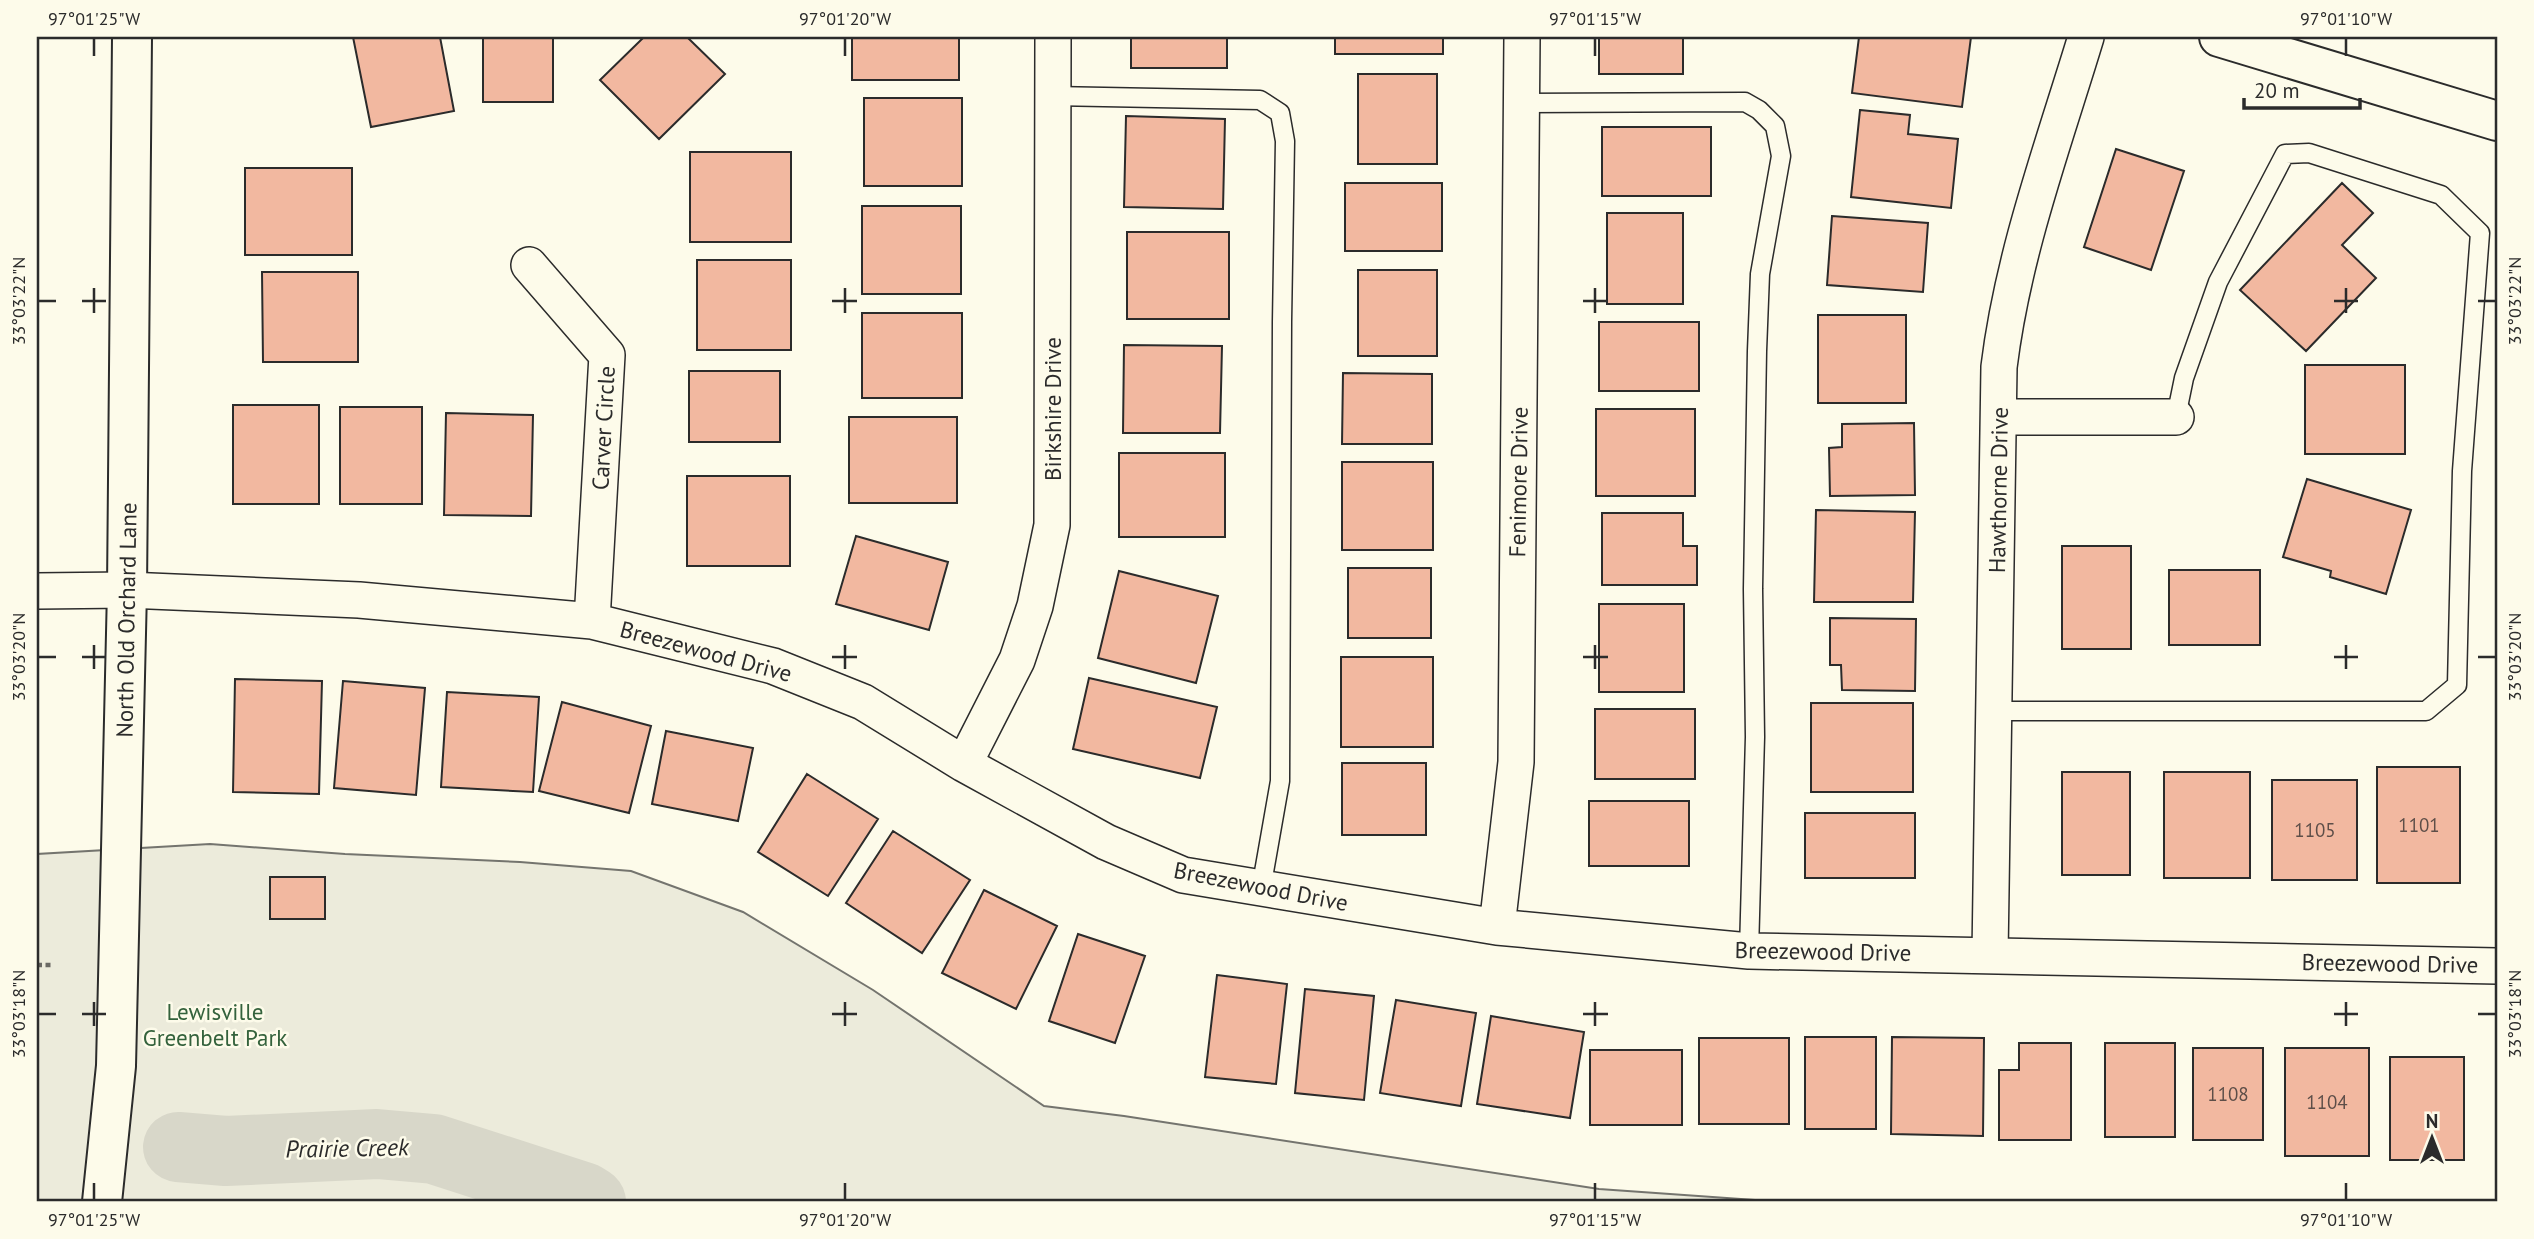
<svg xmlns="http://www.w3.org/2000/svg" width="2534" height="1239" font-family="'PT Sans',sans-serif">
  <style>
    .green { fill: #ecebdb; stroke: #74746e; stroke-width: 2 }
    .lines { fill: none; stroke-linecap: round; stroke-linejoin: round }
    .river { stroke: #d8d7c9; stroke-width: 70 }
    .building { fill: #f2b8a0; stroke: #2b2b2b; stroke-width: 2 }
    .service-casing { stroke: #2b2b2b; stroke-width: 21 }
    .minor-casing { stroke: #2b2b2b; stroke-width: 38 }
    .tertiary-casing { stroke: #2b2b2b; stroke-width: 42 }
    .secondary-casing { stroke: #2b2b2b; stroke-width: 42 }
    .path { stroke: #6a6964; stroke-width: 4.5; stroke-dasharray: 5 3.5; stroke-linecap: butt }
    .service { stroke: #fdfbea; stroke-width: 18 }
    .minor { stroke: #fdfbea; stroke-width: 35 }
    .tertiary { stroke: #fdfbea; stroke-width: 38 }
    .secondary { stroke: #fdfbea; stroke-width: 38 }
    .ticks { fill: none; stroke: #2b2b2b; stroke-width: 2.5 }
    .labels { text-anchor: middle; dominant-baseline: central; stroke-width: 5; stroke-linejoin: round; paint-order: stroke }
    .number-label { font-size: 19px; fill: #5d4e48 }
    .street-label { font-size: 23px; fill: #2b2b2b; stroke: #fdfbea }
    .park-label { font-size: 23px; fill: #34623c; stroke: #fdfbea }
    .water-label { font-size: 24px; font-style: italic; fill: #2b2b2b; stroke: #fdfbea }
    .neatline { fill: none; stroke: #2b2b2b; stroke-width: 2.5 }
    .ticks-label { font-size: 18px; text-anchor: middle; fill: #2b2b2b }
  </style>
  <rect width="100%" height="100%" fill="#fdfbea"/>
  <path class="green" d="M210,844L345,854L520,862L631,871L743,912L873,990L1044,1106L1124,1116L1599,1189L1782,1202H37V854Z"/>
  <g class="lines">
    <path class="river" d="M178,1147L226,1151L377,1144L434,1149L583,1197L591,1202"/>
  </g>
  <path class="building" d="M353,37H440L454,111L371,127Z
    M483,37H553V102H483Z
    M644,37H687L725,74L659,139L600,80Z
    M852,37H959V80H852Z
    M1131,37H1227V68H1131Z
    M1335,37H1443V54H1335Z
    M1599,37H1683V74H1599Z
    M1859,37H1971L1962,107L1852,93Z
    M1358,74H1437V164H1358Z
    M864,98H962V186H864Z
    M1860,110L1910,115L1908,134L1958,139L1951,208L1851,197Z
    M1126,116L1225,119L1223,209L1124,207Z
    M1602,127H1711V196H1602Z
    M2116,149L2184,171L2151,270L2084,247Z
    M690,152H791V242H690Z
    M245,168H352V255H245Z
    M1345,183H1442V251H1345Z
    M2342,183L2373,213L2342,245L2376,278L2306,351L2240,290Z
    M862,206H961V294H862Z
    M1607,213H1683V304H1607Z
    M1832,216L1928,223L1923,292L1827,285Z
    M1127,232H1229V319H1127Z
    M697,260H791V350H697Z
    M1358,270H1437V356H1358Z
    M262,272H358V362H263Z
    M862,313H962V398H862Z
    M1818,315H1906V403H1818Z
    M1599,322H1699V391H1599Z
    M1124,345L1222,346L1220,433H1123Z
    M2305,365H2405V454H2305Z
    M689,371H780V442H689Z
    M1343,373L1432,374V444H1342Z
    M233,405H319V504H233Z
    M340,407H422V504H340Z
    M1596,409H1695V496H1596Z
    M446,413L533,415L531,516L444,515Z
    M849,417H957V503H849Z
    M1914,423L1915,495L1830,496L1829,448L1842,447V424Z
    M1119,453H1225V537H1119Z
    M1342,462H1433V550H1342Z
    M687,476H790V566H687Z
    M2307,479L2411,510L2386,594L2330,577L2331,571L2283,557Z
    M1816,510L1915,512L1913,602H1814Z
    M1602,513H1683V546H1697V585H1602Z
    M856,536L948,562L929,630L836,604Z
    M2062,546H2131V649H2062Z
    M1348,568H1431V638H1348Z
    M2169,570H2260V645H2169Z
    M1119,571L1218,596L1196,683L1098,658Z
    M1599,604H1684V692H1599Z
    M1830,618L1916,619L1915,691L1842,690L1841,665H1830Z
    M1341,657H1433V747H1341Z
    M1089,678L1217,707L1200,778L1073,749Z
    M235,679L322,681L319,794L233,792Z
    M343,681L425,688L416,795L334,788Z
    M447,692L539,697L533,792L441,787Z
    M562,702L651,726L629,813L539,791Z
    M1811,703H1913V792H1811Z
    M1595,709H1695V779H1595Z
    M666,731L753,748L738,821L652,804Z
    M1342,763H1426V835H1342Z
    M2377,767H2460V883H2377Z
    M2062,772H2130V875H2062Z
    M2164,772H2250V878H2164Z
    M807,774L878,819L828,896L758,852Z
    M2272,780H2357V880H2272Z
    M1589,801H1689V866H1589Z
    M1805,813H1915V878H1805Z
    M893,831L970,880L922,953L846,903Z
    M270,877H325V919H270Z
    M984,890L1057,926L1016,1009L942,973Z
    M1078,934L1145,956L1115,1043L1049,1021Z
    M1217,975L1287,984L1276,1084L1205,1077Z
    M1305,989L1374,996L1364,1100L1295,1093Z
    M1396,1000L1476,1013L1461,1106L1380,1093Z
    M1491,1016L1584,1032L1570,1118L1477,1104Z
    M1805,1037H1876V1129H1805Z
    M1892,1037L1984,1038L1983,1136L1891,1134Z
    M1699,1038H1789V1124H1699Z
    M2019,1043H2071V1140H1999V1070H2019Z
    M2105,1043H2175V1137H2105Z
    M2193,1048H2263V1140H2193Z
    M2285,1048H2369V1156H2285Z
    M1590,1050H1682V1125H1590Z
    M2390,1057H2464V1160H2390Z"/>
  <g class="lines">
    <g class="service-casing">
      <path id="service" d="M1052,96L1260,100L1280,113L1285,141L1282,322L1280,781L1261,889
        M1522,103L1745,102L1759,110L1775,126L1781,156L1760,274L1757,351L1753,589L1755,737L1749,951
        M1994,711H2426L2457,685L2462,471L2480,233L2441,195L2309,153L2285,154L2218,282L2184,378L2176,417"/>
    </g>
    <g class="minor-casing">
      <path id="minor" d="M529,265L607,355L592,621
        M1999,417H2176
        M37,591L127,590L359,600L592,621L773,666L863,702L964,764L1106,842L1183,875L1497,927L1749,951L2497,966
        M964,764L1017,660L1035,606L1052,525L1053,37
        M1497,927L1516,762L1522,37
        M1990,955L1999,367C2013,253 2053,146 2086,37"/>
    </g>
    <g class="tertiary-casing">
      <path id="tertiary" d="M102,1202L116,1066L127,590L132,37"/>
    </g>
    <g class="secondary-casing">
      <path id="secondary" d="M2219,37L2497,121"/>
    </g>
    <path class="path" d="M37,965H53"/>
    <use href="#service" class="service"/>
    <use href="#minor" class="minor"/>
    <use href="#tertiary" class="tertiary"/>
    <use href="#secondary" class="secondary"/>
  </g>
  <path class="ticks" d="M94,38V56M845,38V56M1595,38V56M2346,38V56M94,288V313M845,288V313M1595,288V313M2346,288V313M38,301H56M82,301H106M832,301H857M1583,301H1608M2334,301H2358M2478,301H2496M94,645V669M845,645V669M1595,645V669M2346,645V669M38,657H56M82,657H106M832,657H857M1583,657H1608M2334,657H2358M2478,657H2496M94,1002V1026M845,1002V1026M1595,1002V1026M2346,1002V1026M38,1014H56M82,1014H106M832,1014H857M1583,1014H1608M2334,1014H2358M2478,1014H2496M94,1183V1200M845,1183V1200M1595,1183V1200M2346,1183V1200"/>
  <g class="labels">
    <g class="number-label">
      <text x="2419" y="825">1101</text>
      <text x="2315" y="830">1105</text>
      <text x="2228" y="1094">1108</text>
      <text x="2327" y="1102">1104</text>
    </g>
    <g class="street-label">
      <text transform="translate(1052 409) rotate(-90)">Birkshire Drive</text>
      <text transform="translate(603 428) rotate(-87)">Carver Circle</text>
      <text transform="translate(1518 482) rotate(-89)">Fenimore Drive</text>
      <text transform="translate(1998 490) rotate(-89)">Hawthorne Drive</text>
      <text transform="translate(126 620) rotate(-89)">North Old Orchard Lane</text>
      <text transform="translate(706 651) rotate(15)">Breezewood Drive</text>
      <text transform="translate(1261 886) rotate(11)">Breezewood Drive</text>
      <text transform="translate(1823 951) rotate(1)">Breezewood Drive</text>
      <text transform="translate(2390 963) rotate(1)">Breezewood Drive</text>
    </g>
    <g class="park-label">
      <text x="215" y="1011">Lewisville<tspan x="215" dy="26">Greenbelt Park</tspan></text>
    </g>
    <g class="water-label">
      <text transform="translate(347 1148) rotate(-1)">Prairie Creek</text>
    </g>
  </g>
  <rect width="2534" height="1239" fill="none" stroke="#fdfbea" stroke-width="77"/>
  <g transform="translate(2432 1138)" stroke="#fdfbea" stroke-width="5" paint-order="stroke">
  <path d="M0-5L12 26L0 18L-12 26Z" fill="#2b2b2b"/>
  <text y="-10" font-size="19" font-weight="bold" text-anchor="middle" fill="#2b2b2b">N</text>
  </g>
  <path d="M2244 98v10h116v-10" fill="none" stroke="#2b2b2b" stroke-width="3.5"/>
  <text x="2254" y="98" font-size="21" fill="#2b2b2b" stroke="#fdfbea" stroke-width="5" paint-order="stroke">20 m</text>
  <rect x="38" y="38" width="2458" height="1162" class="neatline"/>
  <g class="ticks-label">
    <text x="94" y="25">97°01'25"W</text>
    <text x="845" y="25">97°01'20"W</text>
    <text x="1595" y="25">97°01'15"W</text>
    <text x="2346" y="25">97°01'10"W</text>
    <text transform="translate(19 301) rotate(-90)" y="6">33°03'22"N</text>
    <text transform="translate(2515 301) rotate(-90)" y="6">33°03'22"N</text>
    <text transform="translate(19 657) rotate(-90)" y="6">33°03'20"N</text>
    <text transform="translate(2515 657) rotate(-90)" y="6">33°03'20"N</text>
    <text transform="translate(19 1014) rotate(-90)" y="6">33°03'18"N</text>
    <text transform="translate(2515 1014) rotate(-90)" y="6">33°03'18"N</text>
    <text x="94" y="1226">97°01'25"W</text>
    <text x="845" y="1226">97°01'20"W</text>
    <text x="1595" y="1226">97°01'15"W</text>
    <text x="2346" y="1226">97°01'10"W</text>
  </g>
</svg>
